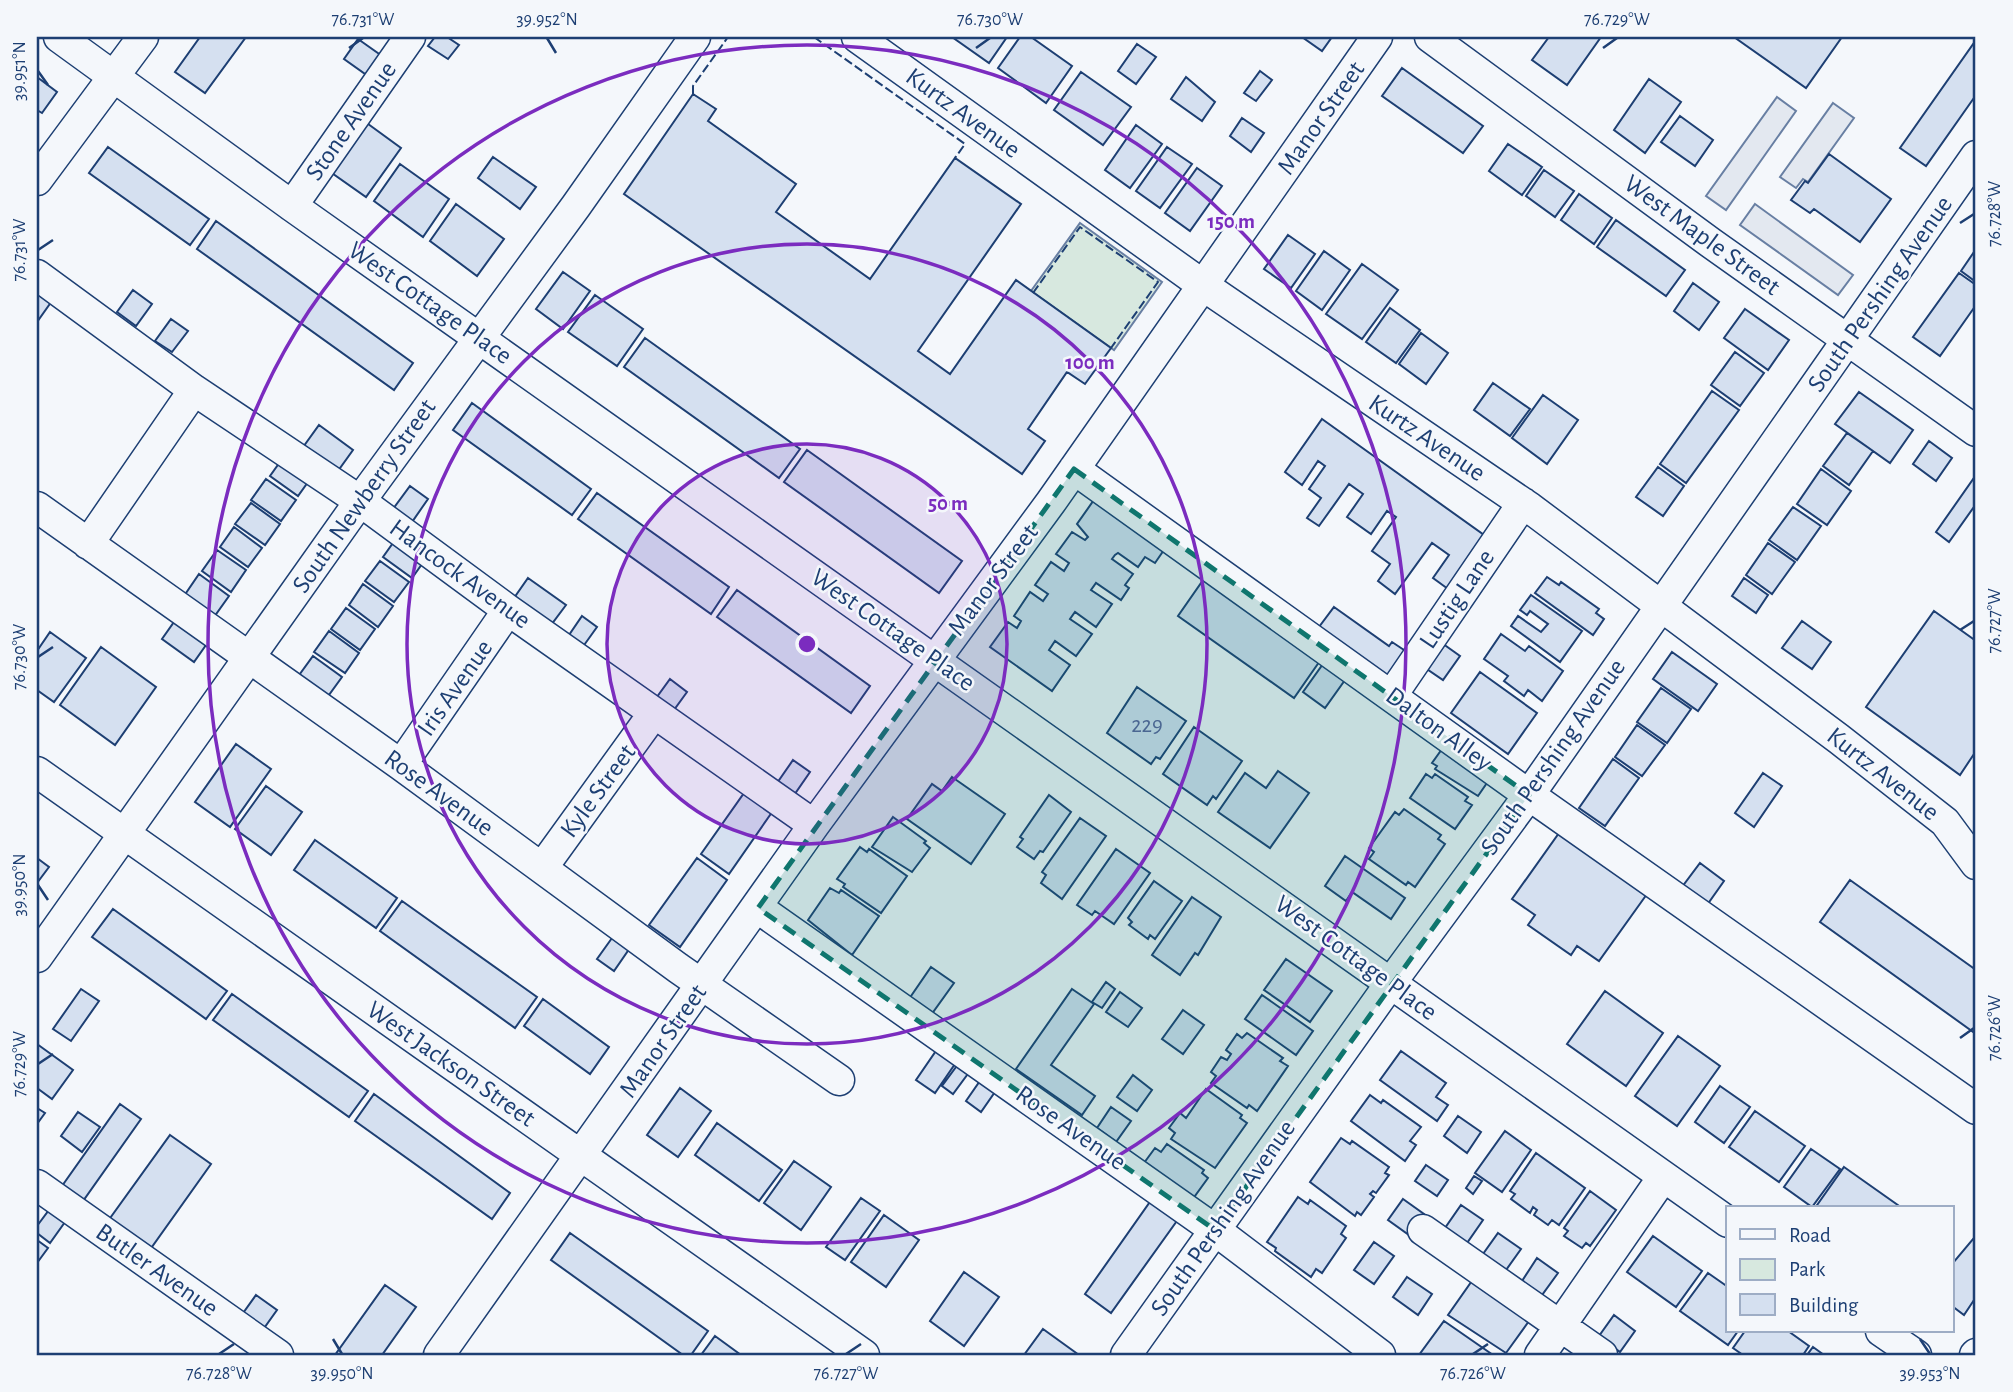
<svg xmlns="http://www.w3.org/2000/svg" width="2013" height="1392" font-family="'Alegreya Sans',sans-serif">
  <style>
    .green { fill: #d7e8df; stroke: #687fa3; stroke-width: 2 }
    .parking { fill: #e3e8f0; stroke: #687fa3; stroke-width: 2 }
    .building { fill: #d5e0f0; stroke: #1d3f73; stroke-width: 2 }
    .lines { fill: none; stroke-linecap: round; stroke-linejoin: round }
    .minor-casing { stroke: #1d3f73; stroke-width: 33 }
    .minor { stroke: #f4f7fb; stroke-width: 30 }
    .fence { stroke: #1d3f73; stroke-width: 2; stroke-dasharray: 9 3.5; stroke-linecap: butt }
    .marked { fill: #0f766e; fill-opacity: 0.2; stroke: #0f766e; stroke-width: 5; stroke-dasharray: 14 9; stroke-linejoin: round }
    .ticks { fill: none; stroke: #1d3f73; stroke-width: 2.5 }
    .ring { fill: none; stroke: #7b2cbf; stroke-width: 3.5 }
    .labels { text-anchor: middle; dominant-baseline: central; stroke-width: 5; stroke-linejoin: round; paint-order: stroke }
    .number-label { font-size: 23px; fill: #4b6792 }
    .street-label { font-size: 26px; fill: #1d3f73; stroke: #f4f7fb }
    .centre { fill: #7b2cbf; stroke: #f4f7fb; stroke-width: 3.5 }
    .ring-label { font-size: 21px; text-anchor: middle; font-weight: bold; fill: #7b2cbf; stroke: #f4f7fb; stroke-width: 5; stroke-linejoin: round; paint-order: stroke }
    .neatline { fill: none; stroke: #1d3f73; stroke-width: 2.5 }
    .ticks-label { font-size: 18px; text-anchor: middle; fill: #1d3f73 }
  </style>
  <rect width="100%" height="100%" fill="#f4f7fb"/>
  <path class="green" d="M1080,223L1162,282L1114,350L1031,291Z"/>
  <path class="parking" d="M1777,97L1796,111L1726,210L1706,196Z
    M1833,103L1854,118L1808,182L1803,179L1796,188L1780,177Z
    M1755,204L1853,275L1838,295L1740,225Z"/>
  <path class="building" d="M200,37H246L205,93L175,72Z
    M435,37H447L459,45L448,59L428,46Z
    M952,37H1007L989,63Z
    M1020,37H1031L1072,66L1046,103L998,68Z
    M1302,37H1332L1322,51Z
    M1549,37H1601L1567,85L1532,60Z
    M1734,37H1842L1806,88Z
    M358,39L382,56L368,76L344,59Z
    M1976,40V95L1926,166L1900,148Z
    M1137,44L1156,57L1136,84L1118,71Z
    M1402,68L1483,126L1463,153L1382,96Z
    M1260,71L1272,80L1256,101L1244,93Z
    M1081,72L1131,107L1103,145L1054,110Z
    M37,77L57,92L42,113L37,110Z
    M1186,77L1215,102L1202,121L1171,99Z
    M1649,79L1681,102L1645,153L1614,130Z
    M693,94L716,109L708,121L796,184L776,212L870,279L955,158L1021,204L918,351L950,374L1016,280L1111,348L1085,384L1067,372L1028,429L1045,441L1022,474L624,194Z
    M1680,116L1713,140L1695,166L1661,142Z
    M1242,118L1264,133L1251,152L1230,136Z
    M364,121L401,148L366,197L329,171Z
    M1136,125L1162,144L1130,188L1105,170Z
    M1508,144L1542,167L1522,195L1489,171Z
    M108,147L209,219L190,245L89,173Z
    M1167,147L1192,164L1160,208L1136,191Z
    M1829,154L1891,199L1860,242L1814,209L1810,213L1791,200L1805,181L1808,183Z
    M493,157L536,187L520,209L478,178Z
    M400,164L449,199L423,237L374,201Z
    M1197,168L1222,186L1190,231L1165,213Z
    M1544,170L1574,191L1555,217L1526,196Z
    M1579,194L1612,218L1594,244L1561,220Z
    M456,204L504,239L477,276L430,241Z
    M1616,220L1685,270L1666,296L1597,247Z
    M216,221L413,363L394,390L197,249Z
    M1288,235L1315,254L1291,288L1264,269Z
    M1976,249V282L1961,271Z
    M1324,251L1350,270L1322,310L1296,291Z
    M1362,264L1398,290L1362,339L1326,314Z
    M563,272L590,291L563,329L536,309Z
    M1959,273L1976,285V305L1940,356L1913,337Z
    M1693,283L1719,302L1699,330L1674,311Z
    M37,286L54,298L37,322Z
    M133,290L152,304L136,326L117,312Z
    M595,295L643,329L617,366L568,332Z
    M1390,308L1420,330L1396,363L1366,342Z
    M1745,309L1789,340L1768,370L1724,338Z
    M171,319L188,331L172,352L155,341Z
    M1421,333L1448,353L1426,384L1399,364Z
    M645,338L800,449L779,478L624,367Z
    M1735,352L1764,373L1740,406L1711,385Z
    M1493,383L1530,409L1510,436L1474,410Z
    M1712,391L1739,410L1686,483L1660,464Z
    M1859,392L1913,430L1890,463L1835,424Z
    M1543,395L1578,420L1547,464L1512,438Z
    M472,403L591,489L572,515L453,430Z
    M1322,419L1491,540L1448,589L1433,578L1449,555L1432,543L1395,594L1378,581L1390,564L1372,551L1396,517L1387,511L1371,534L1347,517L1363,494L1349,484L1319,526L1307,518L1321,498L1309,489L1325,466L1318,461L1302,485L1285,472Z
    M319,425L353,450L335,475L301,450Z
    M1847,433L1873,451L1849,485L1823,466Z
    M1929,441L1952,458L1936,481L1913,464Z
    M807,450L962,561L939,593L784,482Z
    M285,455L313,475L298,496L270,476Z
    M1658,467L1684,486L1663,516L1636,497Z
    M1821,469L1851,491L1827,525L1797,504Z
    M1976,475V504L1949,542L1936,532Z
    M266,479L296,500L281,521L251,500Z
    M410,486L428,499L412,522L393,509Z
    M597,493L729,587L711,614L578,519Z
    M1096,497L1166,547L1155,563L1145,557L1138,567L1118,553L1115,555L1112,559L1133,574L1125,585L1129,588L1121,600L1096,583L1091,590L1112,604L1096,627L1075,612L1070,619L1092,634L1076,656L1055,641L1049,650L1070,665L1052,691L990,647L1008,622L1017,628L1021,621L1014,616L1030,592L1043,601L1048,594L1035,585L1051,562L1064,571L1069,563L1056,554L1072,532L1085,540L1088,537L1077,524Z
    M251,503L280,524L265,545L235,524Z
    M1793,507L1821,526L1797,560L1769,540Z
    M234,527L262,548L248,567L220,547Z
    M398,536L427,557L412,578L383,557Z
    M1768,543L1795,562L1772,594L1746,575Z
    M217,550L246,570L231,592L202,571Z
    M380,561L409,582L394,602L365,581Z
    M1208,573L1324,655L1294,698L1178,616Z
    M199,574L229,596L214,617L184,596Z
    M1547,577L1559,585L1561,582L1599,609L1596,613L1604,619L1593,635L1535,593Z
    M528,578L566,605L551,625L514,598Z
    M1744,578L1768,595L1756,613L1732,596Z
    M363,584L393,606L378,627L349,605Z
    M737,590L870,686L851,713L717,617Z
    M1531,595L1582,631L1560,662L1511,626L1518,616L1541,632L1548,624L1530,611L1527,615L1520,610Z
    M1334,607L1389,646L1392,642L1410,654L1392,680L1319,627Z
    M346,608L375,629L360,650L331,629Z
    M1934,611L1976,641V751L1960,775L1866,707Z
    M582,616L597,627L582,648L567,638Z
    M1802,621L1831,642L1812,669L1782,648Z
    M174,622L206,645L194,662L162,639Z
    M329,631L359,653L345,673L314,652Z
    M50,632L86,658L54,702L37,690V651Z
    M1501,634L1525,651L1529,646L1563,671L1542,701L1528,690L1524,696L1504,681L1508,676L1484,659Z
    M1439,641L1460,656L1443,680L1421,665Z
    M101,647L156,687L115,745L60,705Z
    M1672,652L1717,684L1698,711L1653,679Z
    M313,656L342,677L326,699L297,678Z
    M1323,664L1345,680L1325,708L1303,692Z
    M1480,672L1537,713L1508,754L1451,713Z
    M670,679L687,692L671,714L654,701Z
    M1137,687L1186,721L1160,759L1156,757L1151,764L1107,733Z
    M1661,688L1691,709L1667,743L1637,722Z
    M1637,725L1665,745L1642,776L1615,757Z
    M1194,727L1242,761L1216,799L1213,796L1207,805L1163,774Z
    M236,744L271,769L230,827L195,802Z
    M1442,749L1491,777L1478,796L1435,769L1437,766L1432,763Z
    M1613,759L1639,778L1605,826L1579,808Z
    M793,760L810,772L792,798L775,786Z
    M1278,771L1309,793L1270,848L1218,812L1245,773L1266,788Z
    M1763,773L1782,786L1754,827L1735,813Z
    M1426,774L1432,778L1435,774L1468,797L1465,801L1472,805L1455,829L1410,798Z
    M952,777L1005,814L971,864L907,819L932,784L942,791Z
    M266,786L302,812L271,855L235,829Z
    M749,786L777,805L729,874L701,854Z
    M1049,795L1071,812L1043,852L1040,851L1034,859L1017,847L1023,839L1020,837Z
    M1404,809L1441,835L1438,839L1445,844L1415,887L1408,882L1406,885L1369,859L1374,852L1369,848L1395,812L1399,815Z
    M893,817L926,841L924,843L930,848L912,872L872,847Z
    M1080,818L1106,836L1062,899L1041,883L1046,875L1042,872Z
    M1564,826L1647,894L1599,961L1577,946L1571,955L1528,925L1535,915L1512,899Z
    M315,840L397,898L376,928L294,870Z
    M860,847L867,852L869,849L907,876L881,913L843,887L845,884L837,879Z
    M1116,849L1150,873L1114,924L1095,911L1092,915L1077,905Z
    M1345,856L1405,898L1391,919L1352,892L1346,901L1325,886Z
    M37,858L49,867L37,883Z
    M697,858L727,880L680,947L649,925Z
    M1700,863L1724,881L1707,905L1682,887Z
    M1850,880L1976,970V1034L1820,922Z
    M1154,881L1182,901L1155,939L1150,935L1148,939L1129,925L1132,922L1128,918Z
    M830,888L839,893L841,890L879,916L852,955L808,920Z
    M1192,897L1221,917L1198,955L1195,953L1180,975L1152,955Z
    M402,901L537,997L515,1028L380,931Z
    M113,909L227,991L206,1019L92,937Z
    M617,931L634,942L614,971L597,959Z
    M1286,959L1332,991L1310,1022L1264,990Z
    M931,967L954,983L931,1015L909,999Z
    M1106,982L1115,989L1102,1008L1092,1002Z
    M81,989L99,1001L71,1041L53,1029Z
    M1072,989L1094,1004L1051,1065L1095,1096L1082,1115L1016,1069Z
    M1605,991L1663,1033L1626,1086L1567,1044Z
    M1120,992L1142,1008L1128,1027L1106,1012Z
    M232,994L368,1091L349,1117L213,1020Z
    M1262,995L1313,1031L1296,1055L1245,1019Z
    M543,999L609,1047L590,1074L524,1026Z
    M1183,1010L1204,1025L1183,1054L1162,1039Z
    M1247,1033L1283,1058L1280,1061L1288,1066L1257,1111L1249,1105L1247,1108L1211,1083L1216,1076L1211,1072L1221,1057L1227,1060L1231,1054L1226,1050L1237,1034L1242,1038Z
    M1678,1036L1720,1066L1677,1126L1635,1096Z
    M37,1044L73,1070L52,1099L37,1088Z
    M938,1048L957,1061L935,1093L916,1080Z
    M1401,1051L1446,1083L1436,1097L1448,1105L1437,1121L1380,1080Z
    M959,1063L970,1071L953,1094L942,1086Z
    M1133,1075L1152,1090L1137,1111L1117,1097Z
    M982,1078L997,1089L981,1112L966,1101Z
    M1720,1086L1750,1107L1724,1143L1695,1122Z
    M680,1088L711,1111L678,1157L647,1135Z
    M1206,1089L1242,1115L1240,1118L1247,1123L1215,1168L1171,1139L1175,1133L1169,1128L1180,1113L1186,1118Z
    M374,1094L510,1193L492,1219L355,1121Z
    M1370,1095L1381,1103L1383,1100L1421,1127L1410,1141L1416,1145L1405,1161L1351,1121Z
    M120,1104L141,1119L83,1201L62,1186Z
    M1111,1107L1131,1121L1116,1142L1097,1128Z
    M37,1108L45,1113L37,1124Z
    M1755,1111L1805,1146L1779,1182L1729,1147Z
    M78,1112L100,1127L82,1152L61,1136Z
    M1458,1116L1481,1132L1467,1153L1444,1136Z
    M717,1123L782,1170L759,1201L695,1155Z
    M1505,1131L1531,1150L1502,1192L1475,1173Z
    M170,1135L211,1164L149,1251L108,1221Z
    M1341,1138L1350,1144L1352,1141L1389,1167L1385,1173L1389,1175L1376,1193L1373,1191L1370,1194L1374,1197L1361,1215L1357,1212L1355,1216L1310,1182Z
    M1167,1144L1204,1170L1202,1173L1208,1178L1192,1200L1144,1163L1155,1148L1161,1152Z
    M1811,1149L1840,1169L1812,1207L1784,1187Z
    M1536,1153L1585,1188L1559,1225L1552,1220L1548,1225L1534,1215L1537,1210L1533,1207L1530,1213L1511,1199L1515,1194L1510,1191Z
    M794,1161L831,1187L801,1230L764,1203Z
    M1426,1165L1448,1180L1437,1196L1415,1181Z
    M1844,1167L1902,1208H1815Z
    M1474,1176L1482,1181L1473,1194L1466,1188Z
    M1590,1191L1616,1210L1590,1246L1586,1243L1582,1248L1564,1236L1568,1231L1564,1228Z
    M1298,1197L1308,1204L1310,1200L1346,1226L1341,1234L1346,1238L1322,1273L1316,1269L1311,1277L1275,1251L1276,1248L1267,1242Z
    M861,1198L880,1211L845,1260L826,1247Z
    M1152,1199L1179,1218L1111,1313L1085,1294Z
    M1403,1199L1424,1214L1409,1235L1388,1220Z
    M1461,1205L1483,1220L1467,1243L1445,1228Z
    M49,1210L65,1222L50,1243L37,1233V1226Z
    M884,1215L919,1240L886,1287L851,1262Z
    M570,1233L708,1331L691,1355H683L551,1260Z
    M1498,1233L1521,1249L1506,1270L1483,1254Z
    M1653,1236L1702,1271L1676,1307L1627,1272Z
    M1973,1239L1976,1241V1297L1964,1315L1952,1306V1264Z
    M37,1240L48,1248L37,1263Z
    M1374,1242L1394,1256L1374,1284L1354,1270Z
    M1537,1258L1558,1273L1542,1295L1522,1281Z
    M964,1272L999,1297L964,1346L930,1321Z
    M1708,1273L1728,1287V1331H1738L1728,1345L1680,1311Z
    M1407,1277L1432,1294L1418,1315L1393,1297Z
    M1474,1278L1529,1321L1506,1353L1448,1315Z
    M385,1285L416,1307L382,1355H335Z
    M256,1295L277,1310L262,1331L241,1316Z
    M1614,1315L1635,1331L1620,1352L1599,1336Z
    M1444,1321L1493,1355H1419Z
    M1043,1329L1079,1355H1024Z
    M1745,1331H1788L1809,1346L1803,1355H1743L1733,1348Z
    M715,1336L741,1355H701Z
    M1813,1347L1824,1355H1807Z"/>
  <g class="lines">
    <g class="minor-casing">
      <path id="minor" d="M59,37L292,206L1728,1222
        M857,37L1204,286L1530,508L1839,739L1945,822L1976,864
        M1430,37L1711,243L1976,431
        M37,180L143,37
        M292,206L410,37
        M37,275L194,390L360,501L508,610L814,825
        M1074,469L1529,795L1976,1109
        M37,507L401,765L678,968L839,1080
        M88,544L194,390
        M1392,695L1523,503
        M401,765L508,610
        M37,772L864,1355
        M542,868L654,713
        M758,908L1215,1230L1380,1355
        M37,957L360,501L576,206L695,37
        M37,1185L278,1355
        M1423,1230L1602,1355
        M1881,1331L1916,1355
        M439,1355L814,825L1051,502L1377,37
        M1126,1355L1390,984L1529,795L1976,156
        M1540,1355L1663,1177
        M1975,1355L1976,1354"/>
    </g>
    <use href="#minor" class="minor"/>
    <path class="fence" d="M814,37L965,144L955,158
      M693,94V86L728,37
      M1033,293L1080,227L1158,282L1111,348"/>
  </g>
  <path class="marked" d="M1074,469L1529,795L1215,1230L758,908Z"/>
  <path class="ticks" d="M547,38L556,53M349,48L363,38M976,48L990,38M1603,48L1617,38M38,71L48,85M1960,223L1974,214M38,250L53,240M1960,630L1974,621M38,657L53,647M38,885L48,900M1960,1038L1974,1028M38,1064L53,1054M333,1339L342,1354M1920,1339L1930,1354M219,1354L234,1344M846,1354L861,1344M1473,1354L1488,1344"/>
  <circle cx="807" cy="644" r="200" fill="#7b2cbf" fill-opacity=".12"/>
  <g class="ring">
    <circle cx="807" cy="644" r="200"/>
    <circle cx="807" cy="644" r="400"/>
    <circle cx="807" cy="644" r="599"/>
  </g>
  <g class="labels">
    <g class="number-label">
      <text x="1147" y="725">229</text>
    </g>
    <g class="street-label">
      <text transform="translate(963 113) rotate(36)">Kurtz Avenue</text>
      <text transform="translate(1321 118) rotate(-55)">Manor Street</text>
      <text transform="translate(351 121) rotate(-55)">Stone Avenue</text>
      <text transform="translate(1702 235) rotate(36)">West Maple Street</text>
      <text transform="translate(1880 294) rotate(-55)">South Pershing Avenue</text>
      <text transform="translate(430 303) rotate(35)">West Cottage Place</text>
      <text transform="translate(1427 438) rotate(34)">Kurtz Avenue</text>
      <text transform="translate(364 496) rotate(-55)">South Newberry Street</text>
      <text transform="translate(460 574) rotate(36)">Hancock Avenue</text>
      <text transform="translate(993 580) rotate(-53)">Manor Street</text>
      <text transform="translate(1457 599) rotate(-56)">Lustig Lane</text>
      <text transform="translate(893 630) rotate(35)">West Cottage Place</text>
      <text transform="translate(455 688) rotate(-55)">Iris Avenue</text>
      <text transform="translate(1439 729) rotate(36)">Dalton Alley</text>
      <text transform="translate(1553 757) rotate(-55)">South Pershing Avenue</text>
      <text transform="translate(1883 774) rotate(38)">Kurtz Avenue</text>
      <text transform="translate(598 791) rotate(-54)">Kyle Street</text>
      <text transform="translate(439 793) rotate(36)">Rose Avenue</text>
      <text transform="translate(1356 958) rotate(36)">West Cottage Place</text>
      <text transform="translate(663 1041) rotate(-55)">Manor Street</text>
      <text transform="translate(451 1064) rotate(35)">West Jackson Street</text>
      <text transform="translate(1071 1128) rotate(35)">Rose Avenue</text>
      <text transform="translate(1223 1218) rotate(-55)">South Pershing Avenue</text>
      <text transform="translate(157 1270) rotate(35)">Butler Avenue</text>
    </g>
  </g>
  <circle cx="807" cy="644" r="10" class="centre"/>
  <g class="ring-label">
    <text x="1231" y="228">150 m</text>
    <text x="1090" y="369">100 m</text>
    <text x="948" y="510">50 m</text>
  </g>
  <rect width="2013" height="1392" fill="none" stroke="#f4f7fb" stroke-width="77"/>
  <rect x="1726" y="1206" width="228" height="126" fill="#f4f7fb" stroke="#9eadc5" stroke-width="2"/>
  <rect x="1740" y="1229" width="35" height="10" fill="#f4f7fb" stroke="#9eadc5" stroke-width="2"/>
  <text x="1789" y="1242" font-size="21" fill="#1d3f73">Road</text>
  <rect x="1740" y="1259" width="35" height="21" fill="#d7e8df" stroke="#9eadc5" stroke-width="2"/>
  <text x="1789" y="1276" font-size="21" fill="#1d3f73">Park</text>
  <rect x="1740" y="1294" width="35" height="21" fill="#d5e0f0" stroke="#9eadc5" stroke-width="2"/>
  <text x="1789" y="1312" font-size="21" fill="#1d3f73">Building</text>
  <rect x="38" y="38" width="1936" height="1316" class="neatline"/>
  <g class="ticks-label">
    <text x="363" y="25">76.731°W</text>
    <text x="547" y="25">39.952°N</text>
    <text x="990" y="25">76.730°W</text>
    <text x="1617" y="25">76.729°W</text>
    <text transform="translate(19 71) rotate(-90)" y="6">39.951°N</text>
    <text transform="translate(1994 214) rotate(-90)" y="6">76.728°W</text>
    <text transform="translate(19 250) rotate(-90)" y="6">76.731°W</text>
    <text transform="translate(1994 621) rotate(-90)" y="6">76.727°W</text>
    <text transform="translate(19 657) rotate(-90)" y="6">76.730°W</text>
    <text transform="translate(19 885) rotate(-90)" y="6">39.950°N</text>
    <text transform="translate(1994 1028) rotate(-90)" y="6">76.726°W</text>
    <text transform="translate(19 1064) rotate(-90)" y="6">76.729°W</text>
    <text x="219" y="1379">76.728°W</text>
    <text x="342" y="1379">39.950°N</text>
    <text x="846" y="1379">76.727°W</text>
    <text x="1473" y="1379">76.726°W</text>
    <text x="1930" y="1379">39.953°N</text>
  </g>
</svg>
